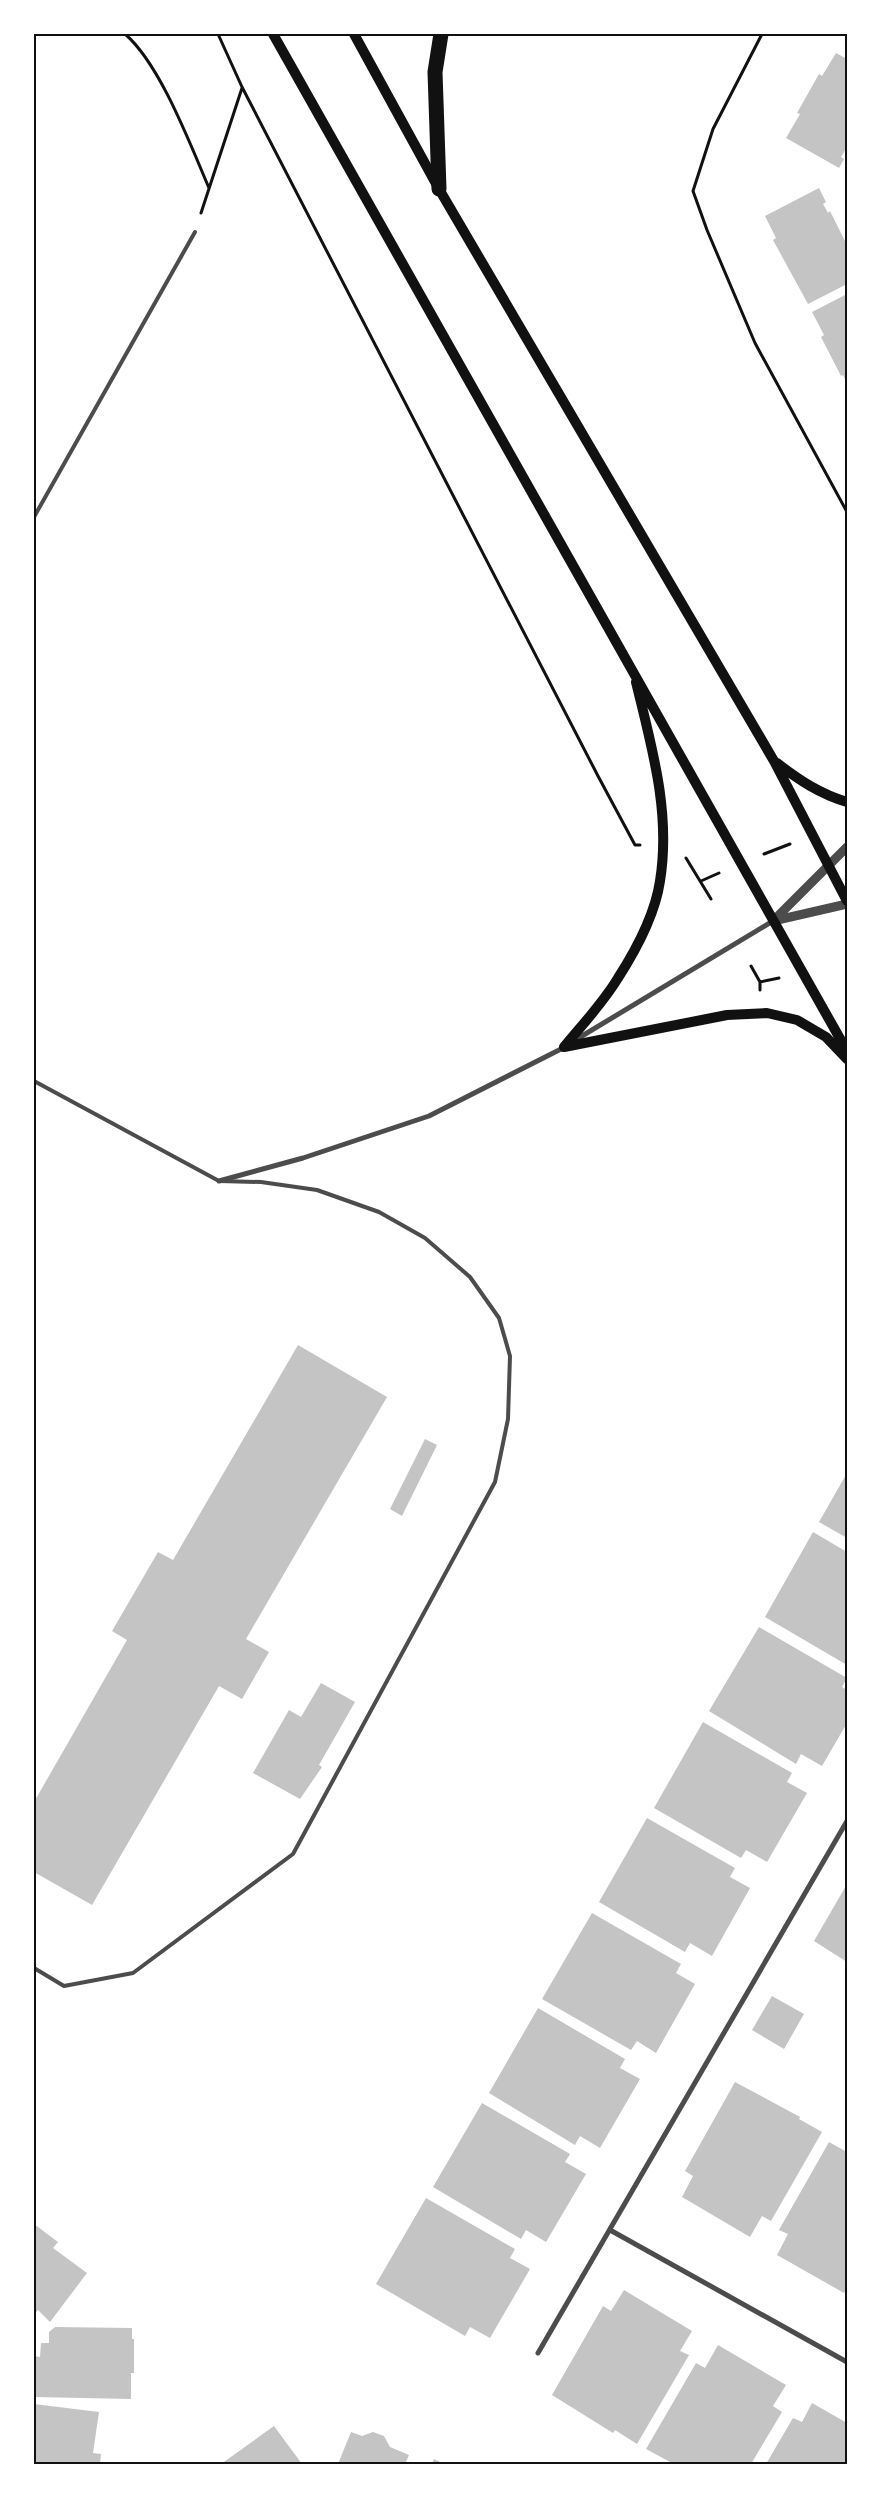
<svg xmlns="http://www.w3.org/2000/svg" width="881" height="2498" font-family="'Roboto Serif',serif">
  <style>
    .building { fill: #c4c4c4 }
    .lines { fill: none; stroke-linecap: round; stroke-linejoin: round }
    .path { stroke: #111; stroke-width: 3 }
    .service { stroke: #4c4c4c; stroke-width: 4 }
    .minor { stroke: #4c4c4c; stroke-width: 5 }
    .tertiary { stroke: #4c4c4c; stroke-width: 9 }
    .secondary { stroke: #111; stroke-width: 10 }
    .motorway { stroke: #111; stroke-width: 15 }
    .neatline { fill: none; stroke: #111; stroke-width: 2 }
  </style>
  <rect width="100%" height="100%" fill="#fff"/>
  <path class="building" d="M836,53L847,59V147L841,157L844,159L839,168L786,138L800,114L797,113L819,74L822,76Z
    M819,188L826,202L823,204L828,213L830,211L847,245V284L808,304L773,240L776,238L765,216Z
    M847,294V383L843,375L841,376L821,337L824,335L812,312Z
    M298,1345L387,1397L246,1639L269,1652L242,1699L219,1686L92,1905L34,1872V1802L127,1640L112,1631L158,1552L173,1560Z
    M425,1439L437,1445L402,1516L390,1509Z
    M847,1473V1538L819,1522Z
    M813,1532L847,1552V1665L765,1617Z
    M759,1627L847,1678L842,1687L847,1690V1723L822,1766L801,1754L796,1764L709,1711Z
    M321,1683L355,1702L319,1765L322,1767L300,1799L253,1773L289,1710L301,1717Z
    M703,1722L792,1773L787,1782L807,1793L767,1862L746,1850L741,1858L654,1808Z
    M647,1818L735,1868L730,1877L750,1888L712,1956L690,1943L685,1952L599,1902Z
    M847,1884V1962L814,1941Z
    M592,1913L681,1964L676,1973L695,1984L656,2053L637,2041L631,2050L542,1999Z
    M772,1996L804,2014L784,2049L752,2030Z
    M538,2008L625,2059L620,2068L640,2079L600,2148L580,2136L575,2145L489,2093Z
    M735,2082L800,2117L799,2119L822,2132L771,2221L762,2216L750,2237L682,2197L693,2176L685,2171Z
    M482,2103L570,2154L565,2162L586,2174L546,2242L526,2230L521,2239L433,2187Z
    M829,2142L847,2152V2288L844,2293L777,2255L788,2234L779,2230Z
    M426,2198L515,2249L510,2258L530,2269L490,2338L470,2327L465,2336L376,2284Z
    M34,2224L58,2242L53,2248L87,2273L50,2322L38,2310L34,2315Z
    M624,2290L692,2331L680,2351L689,2355L637,2444L615,2430L613,2433L552,2395L603,2306L611,2311Z
    M55,2327L132,2328V2339H134V2373H131V2399L34,2397V2356L40,2357L41,2343H49V2332Z
    M718,2345L786,2385L773,2406L782,2412L751,2464H669L670,2462L646,2449L696,2363L705,2368Z
    M812,2403L847,2423V2464H766L793,2418L802,2422Z
    M34,2404L99,2412L93,2453L101,2454L100,2464H34Z
    M274,2426L302,2464H221Z
    M351,2432L362,2436L373,2432L384,2436L390,2447L409,2455L405,2464H338Z
    M434,2459L444,2464H432Z"/>
  <g class="lines">
    <path class="path" d="M125,34C160,64 190,144 209,188
      M218,34L242,87L598,776L635,845H640
      M762,34L713,129L693,191L707,230L755,343L847,512
      M201,213L242,88
      M764,854L790,844
      M686,858L711,899
      M701,881L719,873
      M751,966L760,982V990
      M760,982L779,978"/>
    <path class="service" d="M34,517L195,232
      M34,1081L219,1181L261,1182L317,1190L379,1212L425,1238L470,1277L499,1318L510,1356L508,1419L495,1482L293,1854L133,1973L64,1986L34,1968"/>
    <path class="minor" d="M572,1042L773,921
      M219,1181L303,1158L429,1116L565,1047
      M610,2230L847,2362
      M538,2353L847,1821"/>
    <path class="tertiary" d="M773,921L847,847
      M773,921L847,904"/>
    <path class="secondary" d="M273,34C465,373 655,712 847,1051
      M354,34L439,189L774,761L847,901
      M777,763C799,780 820,794 847,802
      M564,1047C582,1025 603,1003 618,978C636,950 655,915 660,881C671,813 652,748 636,682
      M564,1047L727,1015L767,1013L797,1020L826,1037L847,1059"/>
    <path class="motorway" d="M439,189L435,72L441,34"/>
  </g>
  <rect width="881" height="2498" fill="none" stroke="#ffffff" stroke-width="70"/>
  <rect x="35" y="35" width="811" height="2428" class="neatline"/>
</svg>
